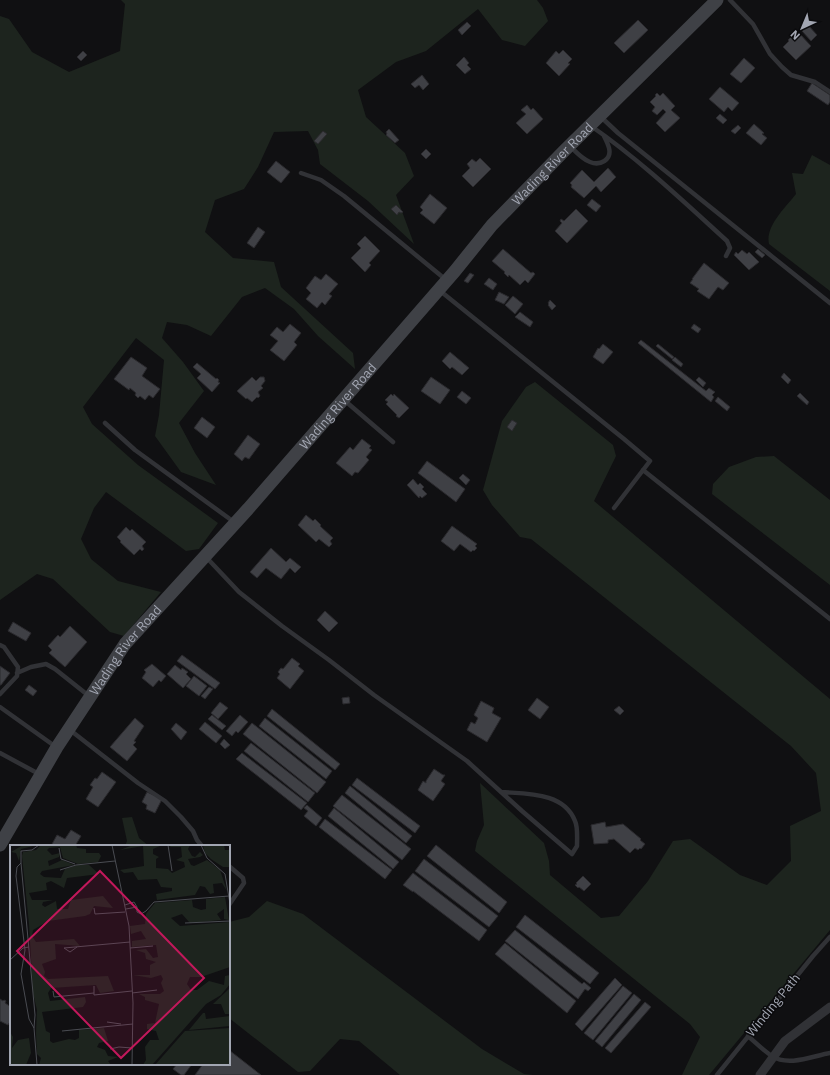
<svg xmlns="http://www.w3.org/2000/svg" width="830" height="1075" font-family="'IBM Plex Sans',sans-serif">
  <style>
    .green { fill: #1d241e }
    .building { fill: #3f4045; stroke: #2b2a2e }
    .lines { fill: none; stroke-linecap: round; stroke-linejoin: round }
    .lane { stroke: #313236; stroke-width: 4.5 }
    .street { stroke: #313236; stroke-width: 9 }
    .secondary { stroke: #3f4146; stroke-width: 13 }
    .labels { text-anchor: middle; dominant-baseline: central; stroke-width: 3; stroke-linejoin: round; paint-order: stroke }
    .street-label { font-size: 13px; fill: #a2a6b2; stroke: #0b0b0d }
    .inset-road { fill: none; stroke: #4a4c52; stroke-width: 1 }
    .view { fill: #c2185b; fill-opacity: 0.15; stroke: #c2185b; stroke-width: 2 }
    .inset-edge { fill: none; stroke: #a2a6b2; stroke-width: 2 }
  </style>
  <rect width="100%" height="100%" fill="#101012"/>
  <path class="green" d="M121,0H537L543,8L548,21L525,46L502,40L478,9L426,51L396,62L358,90L366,117L405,153L414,176L396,195L414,244L368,201L320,164L318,150L308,131L274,132L258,167L244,189L215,200L205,232L233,258L274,262L281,287L353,353L355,369L318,336L294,309L265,288L242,297L211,336L187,325L167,322L162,338L183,362L204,391L179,423L195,453L216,485L181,472L155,436L159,415L164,360L136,338L83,407L92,424L138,465L218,523L199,549L186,551L106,492L94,508L81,539L91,559L118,581L161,592L124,636L110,632L53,579L37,574L0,600V16L9,19L32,52L69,72L120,51L125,4Z
    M812,155L830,165V291L769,244C765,226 786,207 796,194L792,173L803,174Z
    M535,382L613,445L616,456L594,501L830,699V930L709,1075H682L700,1037L690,1024L475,851L477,841L484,825L480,783L544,843L549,861L550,875L601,918L619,916L648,881L673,841L690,839L740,875L767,885L791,861L790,826L821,811L816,773L791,746L531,539L520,537L492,505L483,490L502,421L526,387Z
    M774,456L830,500V585L712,494L713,484L729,467L756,457Z
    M132,817L139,838L149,846H125L127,841L122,818Z
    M267,901L303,914L482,1049L524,1074L533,1075H400L359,1041L340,1039L310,1071L298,1072L229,1018V922L249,917Z"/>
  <path class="building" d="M638,20L648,30L624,53L614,43Z
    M467,22L471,26L462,35L458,30Z
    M808,25L817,35L811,41L802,31Z
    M799,33L811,46L796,60L783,47L789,41L788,40L792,36L793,38Z
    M563,50L572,59L568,63L570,64L559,76L546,63L556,51L559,54Z
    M83,51L87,55L81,61L77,57Z
    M464,57L469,63L467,65L471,69L465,74L456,65Z
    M744,58L755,68L741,83L730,74Z
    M422,75L429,84L423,90L419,85L415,88L411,84Z
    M812,83L830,95V102L828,105L807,91Z
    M720,87L739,103L732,111L728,107L724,112L709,99Z
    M657,93L660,96L663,93L675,106L671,110L680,118L665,132L656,123L666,112L663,109L657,115L652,111L655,107L650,102L656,96L655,95Z
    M527,105L531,110L533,108L543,119L527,134L516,123L526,114L521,110Z
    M720,114L727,120L723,124L716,118Z
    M754,124L764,133L762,134L767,138L761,145L746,133Z
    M738,125L741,128L735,134L731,131Z
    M389,129L399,140L395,143L386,135L387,134L386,132Z
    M323,131L327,134L318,144L314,141Z
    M426,149L431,154L426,159L421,154Z
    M480,158L491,169L473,187L462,176L470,168L467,164L472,159L476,162Z
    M276,161L290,172L281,183L267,172Z
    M608,168L616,177L601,192L596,186L584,198L571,187L572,185L570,183L582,170L594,182Z
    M430,194L447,208L434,224L420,213L423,210L420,207Z
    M592,199L601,206L596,212L587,205Z
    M396,205L403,212L401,213L399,212L397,215L391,209Z
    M576,209L588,221L567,243L555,231L562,223L560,221L561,219L564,221Z
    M258,227L265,232L254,248L247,243Z
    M365,236L380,251L369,263L371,265L365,272L351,258L361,248L357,244Z
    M503,249L531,273L533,272L535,274L528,283L525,280L520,285L509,275L508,277L504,273L505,272L492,261Z
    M758,249L765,255L762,258L755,252Z
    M742,250L747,254L749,252L759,262L749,270L734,255L736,252L738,254Z
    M704,263L729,283L723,290L718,287L709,299L697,291L699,289L690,283L693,279H692Z
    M470,273L474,275L468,283L464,281Z
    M326,274L338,284L329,294L332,296L325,305L322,302L317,308L306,299L311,293L306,288L315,276L321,280Z
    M489,278L497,284L493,290L484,284Z
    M499,292L509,297L504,304L495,300Z
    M513,296L523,304L515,314L505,305Z
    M550,300L556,306L552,310L548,305L549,304L548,303Z
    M520,312L533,322L530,327L515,317Z
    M290,324L301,333L294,342L297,345L284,361L270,350L278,341L270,335L277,327L283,332Z
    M694,324L701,329L698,333L691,328Z
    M641,340L706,391L709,388L715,392L712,395L714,397L711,402L638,343Z
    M603,344L613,352L603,364L593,357L598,348L599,349Z
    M658,344L674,357L672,359L656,346Z
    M450,352L469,368L462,375L452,367L450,369L442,361Z
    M131,357L147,368L142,376L160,389L153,398L149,395L145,400L140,396L138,398L135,395L136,393L130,388L129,390L114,379Z
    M675,357L683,364L681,367L672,360Z
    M197,363L216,379L217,378L219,380L218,382L220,383L212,392L197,378L201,374L193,367Z
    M784,373L791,380L788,384L781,377Z
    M252,377L256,381L260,377H264L265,381L261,386L263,388L258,392L260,396L258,398L257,397L252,402L247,398L246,399L237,391Z
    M431,377L450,390L440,404L421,391Z
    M699,377L706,383L703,387L696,380Z
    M462,391L471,398L466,404L457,397Z
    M800,393L809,402L807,405L797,396Z
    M391,394L393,396L394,394L409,408L399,418L396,416L397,415L386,404L388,402L385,400Z
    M718,397L730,407L727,411L715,401Z
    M202,417L215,427L207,438L194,428Z
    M512,420L517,423L512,431L507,427Z
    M248,435L260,444L249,459L245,457L242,461L234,454Z
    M362,439L371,446L369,448L372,450L366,457L369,460L358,473L355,472L352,476L336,463L350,447L353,450Z
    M427,461L465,489L456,502L418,473Z
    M463,474L470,480L466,485L459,478Z
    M413,479L418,485L420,483L424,487L422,489L427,494L422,498L420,496L419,498L407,485Z
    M306,515L313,521L315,519L321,525L320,526L333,538L330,541L332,544L329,547L319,539L316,542L298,525Z
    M452,526L477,544L475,546L477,548L474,551L473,550L471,552L460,544L454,551L441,541Z
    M126,527L130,531L132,529L146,542L142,546L144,549L142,551L140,549L134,555L120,542L121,541L117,537Z
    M271,548L286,562L290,558L301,567L295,573L290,568L281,579L266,568L257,578L250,572Z
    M325,611L338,623L329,632L317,620Z
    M13,622L31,633L26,641L8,631Z
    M70,626L87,642L65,667L49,653L52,650L48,646L58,635L60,637Z
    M182,655L220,683L215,689L177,661Z
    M292,658L300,664L298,666L304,671L290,689L277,678L280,674L278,672L281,668L283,669Z
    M152,664L166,676L161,682L159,680L153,687L142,678L146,672L144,670Z
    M175,665L181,670L182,668L188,672L186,674L191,679L183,688L167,674Z
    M0,666L10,673L1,685H0Z
    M194,676L207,686L199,696L186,686Z
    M29,685L37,691L33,696L25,690Z
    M209,687L213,689L205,699L201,696Z
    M349,697L350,703L343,704L342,698Z
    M537,698L549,707L540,719L528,710Z
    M481,701L494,708L492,713L501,718L487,742L467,730L471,722L475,724L478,718L474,715Z
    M220,702L228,708L218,719L211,713Z
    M619,706L624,711L620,715L614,710Z
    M272,709L340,764L335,770L267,716Z
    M212,715L226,726L222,730L208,719Z
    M240,715L248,722L238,733L236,731L232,736L226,731Z
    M135,718L144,726L134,741L136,742L133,745L137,749L127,761L110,747Z
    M265,718L332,771L326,779L259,726Z
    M205,722L222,736L216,743L199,729Z
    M176,723L187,732L181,740L171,729Z
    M252,723L326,782L317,793L243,734Z
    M224,739L230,745L225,749L220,744Z
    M251,743L315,793L308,802L244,751Z
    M242,753L307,803L301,810L236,759Z
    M434,769L443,775H445L441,781L445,784L433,801L418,790L423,781L426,783V781Z
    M102,772L116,782L98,807L86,799L93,787L90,785L95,778L97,779Z
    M357,778L420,826L415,833L352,785Z
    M350,786L412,836L406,843L345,793Z
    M147,792L162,799L155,813L146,809L147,805L142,802Z
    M342,795L411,849L402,860L333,806Z
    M307,805L322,818L316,826L304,816L308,811L304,808Z
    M334,808L399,862L393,869L328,816Z
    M325,819L392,870L385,879L319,827Z
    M605,822L606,827L623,824L641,839L640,840L645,844L641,849L640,848L638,850L635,848L630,853L614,839L608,840V843L594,844L591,825Z
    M71,830L81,836L75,846L71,845V846H51L57,835L65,839Z
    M436,845L507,902L499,913L427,856Z
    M424,859L498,916L489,927L415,871Z
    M413,873L487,930L479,941L413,891V892L403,885Z
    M583,876L591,884L584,891L579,887L578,888L575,885L577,884L576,883Z
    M525,915L599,973L590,984L516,927Z
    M515,930L582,984L584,982L591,988L588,991L585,989L578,999L505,941Z
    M505,943L576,1001L567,1013L495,954Z
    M615,978L622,985L582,1031L575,1024Z
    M623,986L632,993L593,1040L584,1033Z
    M634,994L641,1000L602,1047L595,1041Z
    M0,999L3,1001L4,1000L6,1001L5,1003L11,1007V1020L8,1025L0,1021Z
    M645,1002L651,1007L611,1053L605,1048Z
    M229,1050L261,1075H195L203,1064H229Z
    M177,1064H192L184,1075H181L173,1069Z"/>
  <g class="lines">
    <path class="lane" d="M730,0L753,24L770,54L782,67L791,75L815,82L830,92
      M601,117L618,133L830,303
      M591,126C640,160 683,201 727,241L730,248L726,256
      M570,146C576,152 582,159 590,162C600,166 612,160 609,148C608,144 606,140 604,136
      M301,173L321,180L344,196L445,279
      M439,290L624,439L650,461L614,508
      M344,400L393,442
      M105,423L135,450L234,522
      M643,470L830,619
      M206,557L239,592L282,626L329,660L374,695L467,761L522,811L572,854L577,846C577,838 578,827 575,821C564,792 527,794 501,792
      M0,645L4,647L18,667L17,676L0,694
      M17,673L31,667L46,664L55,669L89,696
      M0,707L56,747
      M70,730L138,783L165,801L181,817L193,831L197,840L202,846
      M0,753L39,774
      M229,866L243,878L244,883L229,905
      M748,1036C756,1043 764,1051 772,1056C788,1067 813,1056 830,1053
      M717,1075L813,956L830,937"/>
    <path class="street" d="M760,1075L785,1041L830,1007"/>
    <path class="secondary" id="s1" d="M0,845L57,747L125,644L248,509L455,271L492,225L564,151L717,0"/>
  </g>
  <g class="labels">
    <g class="street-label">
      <text stroke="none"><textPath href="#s1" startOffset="880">Wading River Road</textPath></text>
      <text stroke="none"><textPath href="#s1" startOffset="556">Wading River Road</textPath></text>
      <text stroke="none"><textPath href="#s1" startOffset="232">Wading River Road</textPath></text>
      <text transform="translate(773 1005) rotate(-51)">Winding Path</text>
    </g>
  </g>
  <g transform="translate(10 845)">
    <rect width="220" height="220" fill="#101012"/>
    <path d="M13,0H27L11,4L9,16L6,8L1,7ZM31,0H66L67,3L76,4V8H89L91,11L88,17L68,19L53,13L50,2L39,3L37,5L42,10L50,8L49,12L38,16L39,21L52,15L64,20L32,26L30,29L34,32L51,33L55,24L67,20H79L89,29L57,33L54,43L41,36L36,38L37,45L19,48L22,55H43L33,57L32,60L35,62L46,56L47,64H58L61,55L93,51L103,63L84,61L80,69L75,71L38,76L23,85L22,91L26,97L64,94L70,101L45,99L46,114L32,119L35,127L34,131L38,134L98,131L104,146L90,148L86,140L41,143L38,148L40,156L75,152L76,157L73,162L32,167L36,186L40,188V196L43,198L59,194L65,195L69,193V185L94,183L98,196L89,198L87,202L95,205L98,211L108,212L98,216L101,220H29L31,213L27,209L26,188L27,165L23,148L19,79L12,11L13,7L26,5ZM123,0H152L143,4V9L149,12L146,14V23L158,24L162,28L175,22L174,17L166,15L172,12L171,2H160L161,0H180L178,4L182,11L185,12L190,7L193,10L190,12L178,14L181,20L184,21L197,15L210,25L217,46L212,38L203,39L204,48L200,49L195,42L190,41L185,50L147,55L146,49L162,46V43L151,42L147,34L128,35L123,27L114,28L110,25L134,21L133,1L110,5ZM193,0H214L215,5H220V22H213L201,14L195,8ZM215,52L219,75L214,74V64L207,69L211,75L180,78L172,69L161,73L170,81L220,77V122L191,132H180L177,139L181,145H187L199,136L214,140L215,131L220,130V139L211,150L196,159L142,220H133L136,215L135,202L140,195H149L146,186L137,184V179L145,178L149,159L135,155V152L129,149H150L154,146L151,138L153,134L151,130L141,133L123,130H140V120L146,117L136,114L135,108L126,105L136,104L143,113L148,112L146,100L122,102V96L136,94L131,86L121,89L120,81L135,79L136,69L145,58L182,55L183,62L191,65L196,64V54ZM220,143V169H215L211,159H203ZM193,168H195L196,174L220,171V181L179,185ZM220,183V220H145L175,186ZM0,187L3,192L2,203L8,195L19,193L21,208L16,220H0Z" fill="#1d241e"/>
    <path class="inset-road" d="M73,0H96M102,0L119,81L123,158L122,220M158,0L162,26M191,0L197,13L215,29L220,59M49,3L51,14L65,19M11,18L25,170L24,183M50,25L66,20L105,16M115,60L124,57L127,62M84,63L85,69L115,67M116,64L127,62V67L131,69L136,66L144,57L219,51M175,78L220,76M67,102L60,107L54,103L120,97M120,103L143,101M0,115L13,103L19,102M84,141V150L122,146M43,146L44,152L84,148M122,148L147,145M97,177L111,179M52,186L123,179M100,204L109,202L122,203M27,220L24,183L19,174L11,129L15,105L6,31L7,22L11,18V6L22,5L29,0"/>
    <path class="view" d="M90,26L194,133L111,213L7,106Z"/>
    <rect width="220" height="220" class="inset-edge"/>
  </g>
  <g transform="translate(802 28) rotate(224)" stroke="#0b0b0d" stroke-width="3" paint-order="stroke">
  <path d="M0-3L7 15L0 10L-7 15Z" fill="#a2a6b2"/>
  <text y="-6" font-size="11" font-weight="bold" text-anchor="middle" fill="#a2a6b2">N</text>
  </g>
</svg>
